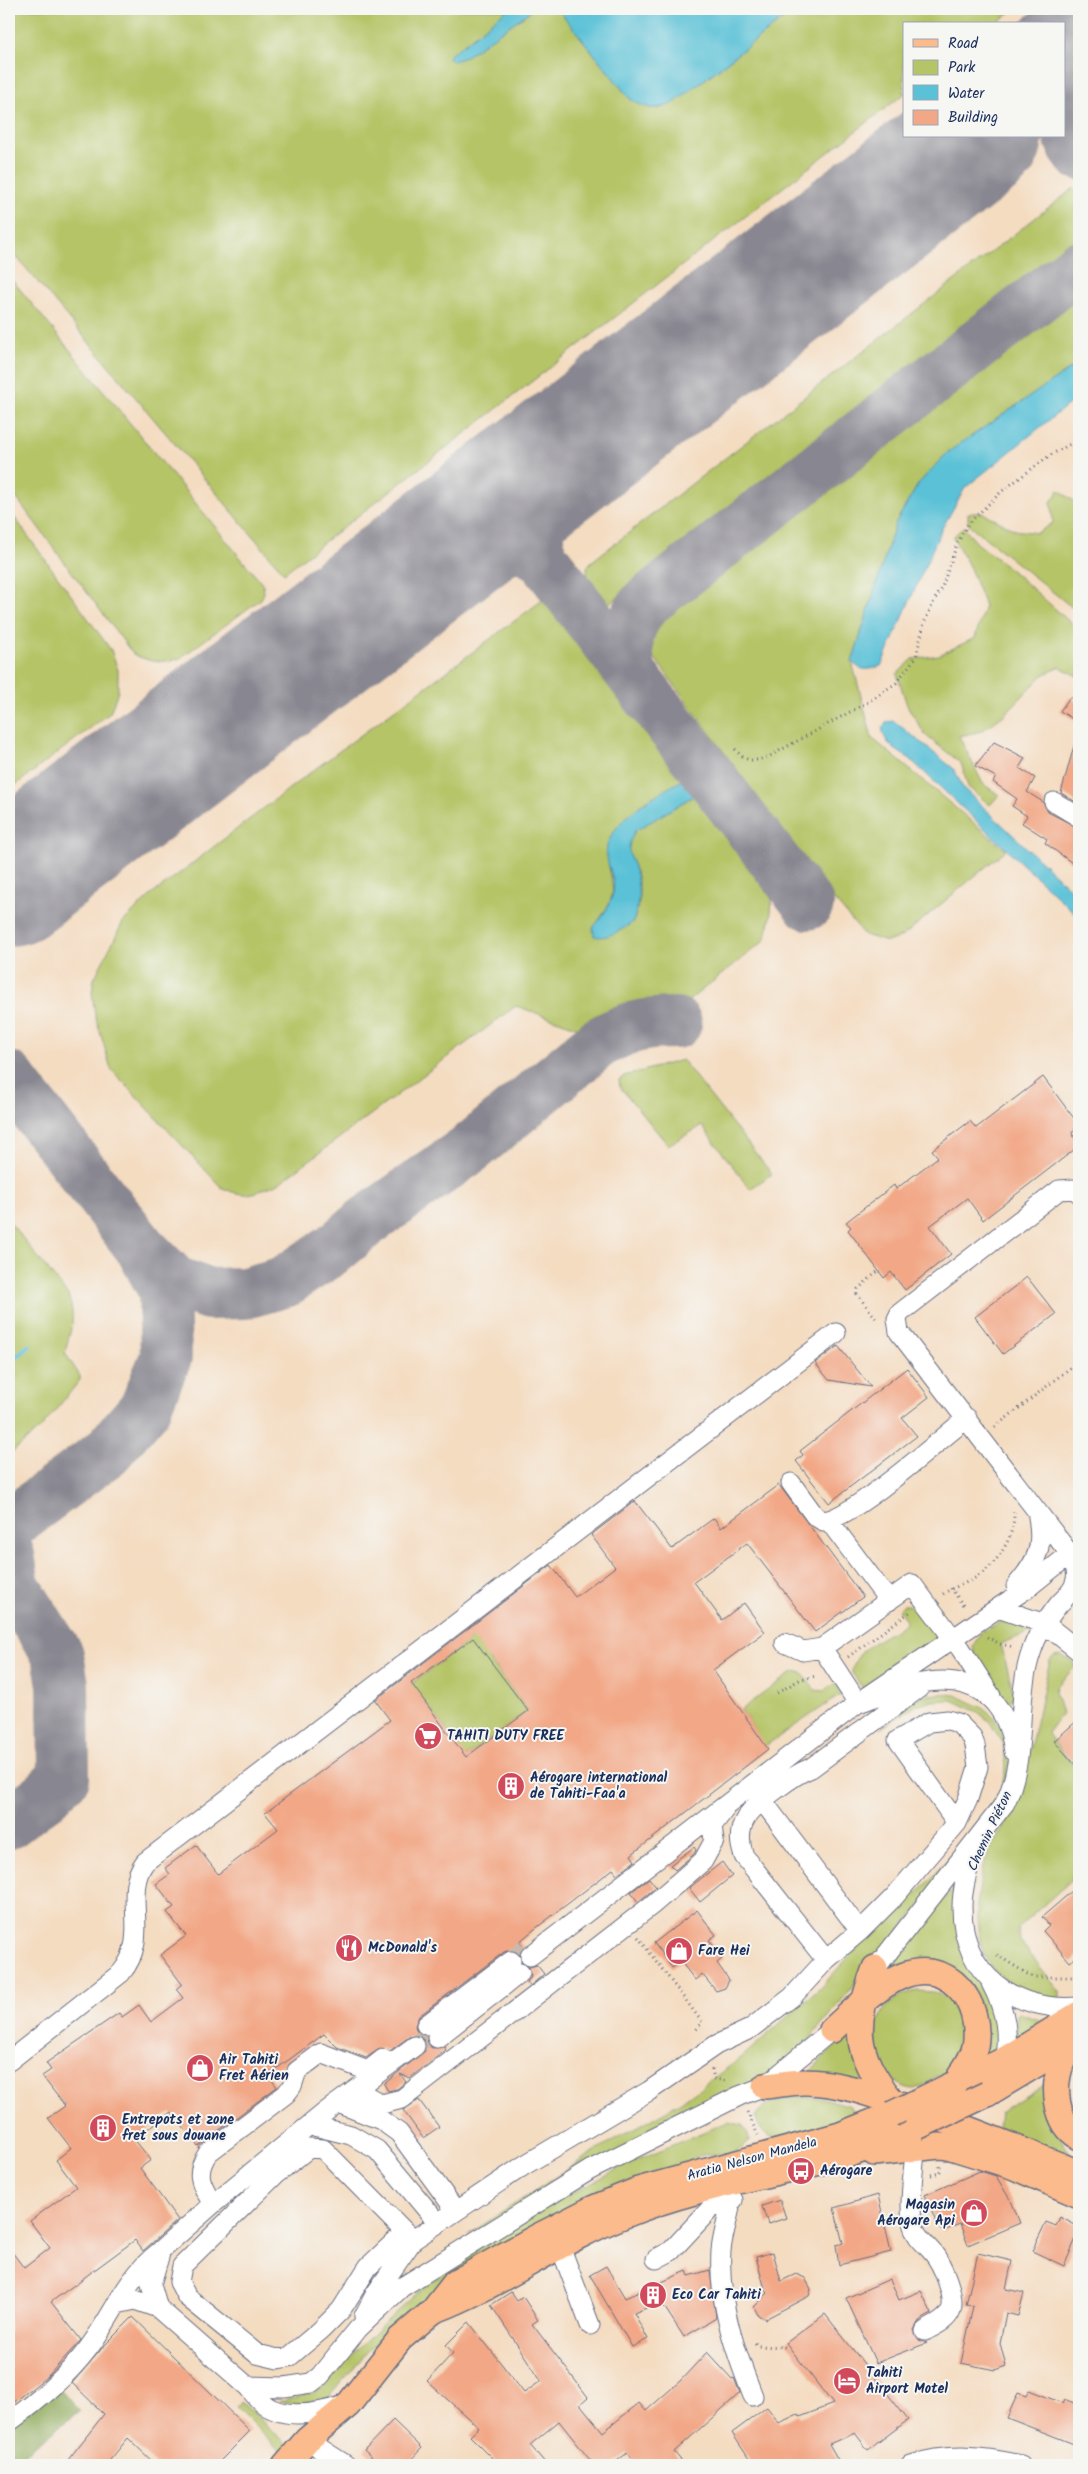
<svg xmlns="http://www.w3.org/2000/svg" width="1088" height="2474" font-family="Kalam,sans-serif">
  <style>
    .green { fill: #b5c466; stroke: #687a62 }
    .forest { fill: #90aa5b; stroke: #566c5c }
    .water { fill: #5ac1d7; stroke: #3a789a }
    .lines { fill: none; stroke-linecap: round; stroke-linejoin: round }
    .stream { stroke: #5ac1d7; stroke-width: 5.5 }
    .taxiway { stroke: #888690; stroke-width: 52 }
    .runway { stroke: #888690; stroke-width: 130 }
    .building { fill: #f2a887; fill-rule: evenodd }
    .minor-tunnel { stroke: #c9b9ad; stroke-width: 19; stroke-dasharray: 19 9; stroke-linecap: butt }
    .minor-casing { stroke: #676c81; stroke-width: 21 }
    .major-casing { stroke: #676c81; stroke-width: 28 }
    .path { stroke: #676c81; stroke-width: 3; stroke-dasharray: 1 4; stroke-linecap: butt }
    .minor { stroke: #fff; stroke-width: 19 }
    .major { stroke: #fbbb8c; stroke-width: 25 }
    .major-bridge-casing { stroke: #676c81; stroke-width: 28; stroke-linecap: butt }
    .major-bridge { stroke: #fbbb8c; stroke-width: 25 }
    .labels { text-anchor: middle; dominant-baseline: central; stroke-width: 4; stroke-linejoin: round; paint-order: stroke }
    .poi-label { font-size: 14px; font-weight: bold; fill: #1b2f5e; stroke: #f6f6f2; text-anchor: start }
    .street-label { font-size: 14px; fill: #1b2f5e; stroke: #f6f6f2 }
  </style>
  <rect width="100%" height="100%" fill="#f6f6f2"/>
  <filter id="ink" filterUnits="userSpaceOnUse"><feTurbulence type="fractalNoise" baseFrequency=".02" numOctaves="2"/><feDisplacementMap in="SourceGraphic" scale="10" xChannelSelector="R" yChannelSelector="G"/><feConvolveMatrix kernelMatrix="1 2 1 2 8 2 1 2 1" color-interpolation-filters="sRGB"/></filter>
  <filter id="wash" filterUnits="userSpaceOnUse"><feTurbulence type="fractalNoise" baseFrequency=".0096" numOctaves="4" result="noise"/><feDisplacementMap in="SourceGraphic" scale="20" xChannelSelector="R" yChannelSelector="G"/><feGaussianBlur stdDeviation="1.12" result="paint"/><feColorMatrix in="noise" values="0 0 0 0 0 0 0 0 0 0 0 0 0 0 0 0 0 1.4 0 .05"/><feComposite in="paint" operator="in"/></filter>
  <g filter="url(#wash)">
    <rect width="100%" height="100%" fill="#f4dcc1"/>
    <path class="green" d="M9,9H508L450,55L454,61L465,57L533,9H558L630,99L658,109L674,103L796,9H1015L995,24H904V94L284,573L9,248Z
      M1074,188L1079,194V238L613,601L608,603L605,601L588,577L587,567L591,562Z
      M9,276L263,585L264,593L261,599L179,659C161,663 149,662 133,654L9,488Z
      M1079,294V363L948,452L919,483L896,522L852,662L872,738L1006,850L903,936L887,942L864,935L825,889L654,657C648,645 649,636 654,624Z
      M1059,490L1079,505V613L968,524V513H983L1015,530L1037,533L1053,523L1051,502Z
      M9,510L111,650L118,670V691L110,713L9,790Z
      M963,527L977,543L1008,567L1079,630V677L1060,667L1043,675L1004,715L982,731L959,736L983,784L999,795L990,805L968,787L961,763L925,735L907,705L897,674L913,659L939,655L975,638L985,606L970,568L953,537Z
      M544,599L689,777L642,803L608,846C607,891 626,885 593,928H624L633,922L639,902V887L636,872L628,851L629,841L635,831L700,792L762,874L769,887L772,902L770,921L765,940L682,1006L635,1011L579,1028L516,1006L279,1183C254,1193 246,1200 221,1187L111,1069L95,1015L92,992L94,979L123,922L150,896L303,778Z
      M682,1060L772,1174L750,1189L702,1126L668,1145L620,1087L619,1080L624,1076Z
      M9,1221L68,1295C77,1322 70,1328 65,1353L80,1376V1380L42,1427L9,1455Z
      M903,1605H909L914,1608L937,1637V1641L864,1690L852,1673C853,1649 886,1636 904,1625L906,1621L899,1609Z
      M1005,1620L1029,1626L1032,1631L1001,1644L1014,1695L1013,1698L1007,1702L974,1652L973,1646L981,1632Z
      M483,1630L490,1661L528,1711L463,1759L449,1741L452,1738L424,1701L400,1692Z
      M1061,1655L1074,1663L1075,1667L1056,1687L1055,1692L1062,1713L1047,1733L1079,1773V1873L1018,1928L1020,1941L1059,1991V1998L1023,1996L994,1970L985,1957L980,1942L977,1905L983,1866L991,1847L1009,1819L1019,1798L1050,1660L1054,1656Z
      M794,1671L802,1673L815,1690L824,1691L835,1684L842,1694L765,1746L741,1710Z
      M953,1694L981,1707L992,1716L1002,1729L1011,1767L996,1814L798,2053L781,2071L468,2235L592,2153L678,2104L741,2058L820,1988L870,1934L926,1884L959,1847L1001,1791L1006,1766L1003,1743L989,1721L978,1712L952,1700L930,1701L916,1705L880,1729C907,1705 914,1692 953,1694Z
      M957,1884L961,1906L997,2003L1003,2044L981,2071L968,1989L882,1974Z
      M917,1991L933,1992L949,1999L960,2009L968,2035L954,2069L915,2089C874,2088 852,2002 917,1991Z
      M1018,2013L1042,2021L1068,2023L1018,2052L1016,2015Z
      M850,2032L874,2092L804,2077Z
      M1045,2084C1054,2116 1054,2139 1079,2162L998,2128L1000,2113L1006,2108Z
      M796,2097L822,2098L851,2106L853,2111L850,2118L783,2142C770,2136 758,2133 756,2117C760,2103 784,2100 796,2097Z
      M728,2122L742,2125L748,2134L749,2142C731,2160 719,2151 698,2156L521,2245L427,2297L367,2352L327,2399L302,2405L279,2402L309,2394L323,2388L361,2346L414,2295L511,2226L627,2164Z
      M241,2402L289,2446L282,2453L236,2407Z"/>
    <path class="forest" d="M51,2380L80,2411L9,2465V2426Z"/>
    <path class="water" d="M508,9H533L465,57L454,61L449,59L450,55Z
      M558,9H796L674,103C654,111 649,110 630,99Z
      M1079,363V396L965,488L941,530L881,666C868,670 862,672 852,662L896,522L919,483L948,452Z
      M894,721L954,769L963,788L1079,897V917L909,758C895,750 885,745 882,728L887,722Z
      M689,777L700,792L635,831C623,853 632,855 636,875C640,893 639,906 633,922C622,930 607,940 594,936L593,928C605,912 618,897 612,876C609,867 605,856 607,846C614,817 664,789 689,777Z"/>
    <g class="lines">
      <path class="stream" d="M9,1363L29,1346"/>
      <path class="taxiway" d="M1079,70C1067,100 1057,125 1079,154
        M965,146L1000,136
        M563,455C535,494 530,512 542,558L808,904
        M452,542C497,535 502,533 542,558
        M630,671C625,639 626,629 645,603L1079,266
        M9,909L15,895L62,840
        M9,1077L141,1248L164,1290L166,1357L145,1408L107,1452L9,1525
        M141,1248L175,1282L209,1294L245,1293L284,1282L335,1248L366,1222L471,1148L598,1043C625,1027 644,1023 676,1023
        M9,1555L14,1586L58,1655L63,1685L64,1777L46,1795L9,1823"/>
      <path class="runway" d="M1064,70L1079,58
        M9,881L978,136"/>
    </g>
    <g id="blocks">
      <path class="building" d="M1070,697L1079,703V723L1060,711Z
        M994,742L1025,758L1019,768L1035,778L1027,792L1043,802L1048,812L1079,828V868L1045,843L1047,839L1022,823L1027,816L1012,806L1017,799L993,782L996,777L975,766Z
        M1074,746H1079V804L1061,793Z
        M1043,1077L1079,1125L1072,1133L1079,1146L983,1220L967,1198L930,1226L951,1254L905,1290L891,1272L884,1278L848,1230L851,1227L846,1222L894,1185L896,1189L938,1157L932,1150L970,1121L976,1128Z
        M1027,1277L1056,1314L1003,1354L975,1317Z
        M838,1346L871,1387L829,1380L815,1363Z
        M907,1368L929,1397L902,1418L917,1436L829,1503L796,1461L803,1455L800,1451Z
        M779,1485L863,1597L815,1632L747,1543L694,1582L722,1620L744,1603L765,1632L713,1670L768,1749L631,1855L635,1861L617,1874L613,1869L531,1932L519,1942L523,1947L519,1954L510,1950L504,1952L419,2016L415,2026L417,2032L426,2036L428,2045L432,2048L444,2047L446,2050L410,2078L400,2074L406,2082L397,2089L388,2091L384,2084L425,2051L426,2044L420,2036L409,2037L390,2051L381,2048L366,2058L337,2047L324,2034L268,2075L277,2087L198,2146L171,2112L134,2139L151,2160L140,2168L178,2220L143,2251L135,2240L51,2302L81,2340L48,2376L9,2406V2248L24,2268L50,2248L30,2221L76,2187L56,2160L71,2148L48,2118L65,2106L42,2076L51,2070L46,2063L119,2013L122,2017L139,2005L151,2022L183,1998L176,1989L182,1984L160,1955L186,1936L167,1912L174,1907L156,1884L170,1874L165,1868L196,1845L218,1874L278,1829L265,1813L390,1720L375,1700L551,1565L575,1597L615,1567L591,1535L635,1501L672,1549L714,1518L721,1528ZM473,1638L528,1711L466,1757L411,1683Z
        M1079,1719V1769L1054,1741Z
        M694,1847L696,1850L694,1854L675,1870L670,1865Z
        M722,1862L732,1876L700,1902L689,1888Z
        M649,1878L656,1887L638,1902L631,1892Z
        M1079,1885V1955L1070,1962L1043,1931L1049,1925L1042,1917Z
        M697,1910L716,1935L709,1940L723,1958L717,1963L729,1980L725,1988L716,1991L702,1974L695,1980L681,1962L672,1968L654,1943Z
        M537,1965L544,1974L530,1986L527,1982L531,1977L529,1967Z
        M419,2100L439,2127L423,2138L403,2110Z
        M980,2171L996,2176L1012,2203L1020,2223L968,2245L960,2224L942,2231L940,2227H938L925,2195Z
        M878,2195L891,2252L839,2265L836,2245L843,2243L834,2208Z
        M780,2200L786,2218L768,2224L762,2206Z
        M1060,2217L1079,2227V2232L1064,2266L1032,2251L1046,2222L1056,2226Z
        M773,2252L781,2281L796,2274L805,2278L811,2289L809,2296L765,2319L758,2315L754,2307L768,2293L765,2289L756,2257Z
        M978,2253L1012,2261L1006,2289L1024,2293L1018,2316L1006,2313L1000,2343L1006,2366L995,2370L961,2363L973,2306L966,2305Z
        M606,2266L625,2298L687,2271L689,2276L710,2270L716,2318L684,2337L661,2302L634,2313L648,2339L632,2347L590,2275Z
        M890,2279L899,2300L921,2291L932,2314L919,2321L914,2330L919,2340L927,2343L876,2363L846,2298Z
        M511,2292L517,2301L523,2297L538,2320L532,2324L588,2397L580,2404L603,2432L639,2403L646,2411L680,2381L707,2352L732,2379L734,2378L740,2393L674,2452L685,2465H637L627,2453L612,2465H594L559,2421L530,2445L547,2465H499L470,2436L479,2428L427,2381L453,2353L446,2345L469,2322L524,2393L541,2381L491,2305Z
        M825,2314L908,2420L868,2450L855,2433L829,2444L841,2465H753L732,2433L767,2407L779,2423L798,2414L800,2417L833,2404L786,2343Z
        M133,2317L250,2431L216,2465H156L128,2438L106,2465H64L104,2414L72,2383L104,2346Z
        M1029,2390L1062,2403L1064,2399L1079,2405V2446L1007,2418L1018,2393L1026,2396Z
        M393,2420L422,2448L406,2465H380L364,2450Z"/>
    </g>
  </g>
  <g filter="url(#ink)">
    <use href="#blocks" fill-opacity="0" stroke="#676c81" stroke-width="1"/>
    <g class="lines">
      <path class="minor-tunnel" d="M511,1961L525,1949
        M415,2046L432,2032"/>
      <g class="minor-casing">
        <path id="minor" d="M1054,802L1079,817
          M791,1483L815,1516L823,1521C850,1520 941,1439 967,1418
          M829,1521L889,1601
          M1016,1586C1039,1559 1044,1547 1037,1511
          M998,1608L1045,1624L1079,1651
          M785,1643L803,1651L822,1648L912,1584L961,1649L991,1696
          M822,1648L858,1703L1026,1589L1070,1554
          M762,1800L860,1931
          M976,1843C970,1863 962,1886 962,1907C962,1976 1015,2012 1079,2007
          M530,1956L858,1703C898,1689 948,1666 986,1695C1004,1709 1011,1729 1014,1752
          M826,1960L744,1856C732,1824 751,1808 774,1791C786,1782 797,1773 811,1768L919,1688
          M868,1978L1005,1803C1029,1753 1014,1699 1032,1650C1037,1634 1048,1618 1059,1604C1064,1599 1073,1591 1075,1583C1079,1573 1074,1563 1070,1554L899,1332L897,1319L900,1313L1059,1190L1074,1189L1079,1193
          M991,1983C1006,2011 1010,2035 1003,2067
          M426,2025L511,1961
          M437,2038L520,1973
          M415,2046L324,2113L213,2204L161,2250L151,2284L158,2308L247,2386L284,2387L311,2383L320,2376L358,2329L402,2287L590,2170L739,2096L765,2086L832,2030L840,2019
          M9,2061L121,1973C152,1937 121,1893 145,1862L836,1333
          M356,2090L382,2104L402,2099L652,1905L703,1861L714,1841L712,1826L724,1810
          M338,2103L381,2120L399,2133L456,2211
          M310,2125L351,2135L377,2150L438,2223
          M915,2150C914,2169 908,2208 913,2226C916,2238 926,2244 933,2253C942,2263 956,2297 951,2310C947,2321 934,2326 925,2331
          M729,2183C735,2206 723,2227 721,2251C718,2302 734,2348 753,2396
          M213,2204C201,2184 194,2174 208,2153L286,2094L292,2086L297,2071L321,2053L368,2071L383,2059
          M405,2232L368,2267L341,2310L321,2330L289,2357L278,2359L257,2354L187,2297L179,2282L182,2266L276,2174L309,2148L323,2149L405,2232L413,2240
          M560,2246L590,2325
          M656,2259L671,2251L711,2208L733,2200
          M117,2304L135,2300L158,2308
          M364,2316L376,2293L413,2240L523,2166L649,2091L716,2045L750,2029L792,1997L826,1960L860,1931L894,1897L957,1823L968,1799L978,1767L975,1745L972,1737L958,1723L948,1720L929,1722L898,1740L957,1823
          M247,2386C254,2394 262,2405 272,2409C294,2419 323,2412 345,2405
          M9,2422C37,2402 66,2377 87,2350C112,2318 126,2277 159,2252
          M307,2440L346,2465
          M911,2465C948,2453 983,2456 1021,2465"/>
      </g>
      <g class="major-casing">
        <path id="major" d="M875,1968C854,2025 852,2051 892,2101
          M832,2030C853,2011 876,1987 902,1976C949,1957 983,2003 975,2047C972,2060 962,2072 955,2084
          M1079,2035C1073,2044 1066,2052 1062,2062C1052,2086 1055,2123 1079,2137
          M955,2084L1004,2060L1079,2014
          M765,2086C778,2085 791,2082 804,2082C844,2082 885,2099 922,2112C975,2131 1027,2152 1079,2173
          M987,2094L1050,2056L1073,2038
          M874,2153L939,2146L951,2147L1012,2166L1079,2195
          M433,2311C500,2286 558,2241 625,2215C694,2187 768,2176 840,2157C866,2150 893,2138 917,2127
          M285,2465L307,2440L348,2405L400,2339L433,2311L455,2283L535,2238L594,2208L638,2190L840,2135L892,2114"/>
      </g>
      <path class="path" d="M735,749C745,762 753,762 768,757L868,702L896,683L916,657L924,623L935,599L941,590L957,544L968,524L1001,492L1049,456L1079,439
        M877,1272L858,1289L857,1294L878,1321
        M995,1427L1079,1361
        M951,1588L965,1608
        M943,1594C953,1587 965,1584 975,1578C997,1565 1015,1537 1014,1512
        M987,1637L1000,1644L1014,1647
        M848,1657L910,1612
        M777,1693L801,1679L817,1676
        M638,1937L702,2022L695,2030
        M997,1955L1032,1977H1079
        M712,2069L714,2079L727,2081
        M747,2112L758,2135
        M931,2175L940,2173V2166
        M755,2343L758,2346L785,2347"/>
      <use href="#minor" class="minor"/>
      <use href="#major" class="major"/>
      <g class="major-bridge-casing">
        <path id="major-bridge" d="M892,2114L954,2084
          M917,2127L987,2094"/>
      </g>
      <use href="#major-bridge" class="major-bridge"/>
    </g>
  </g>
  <defs>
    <g id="supermarket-disc" transform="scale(1.4375)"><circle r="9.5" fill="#d1495b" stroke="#f6f6f2"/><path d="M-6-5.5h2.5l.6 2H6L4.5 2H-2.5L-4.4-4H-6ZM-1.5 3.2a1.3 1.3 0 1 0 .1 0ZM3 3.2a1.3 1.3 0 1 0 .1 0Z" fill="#fff"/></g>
    <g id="building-disc" transform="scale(1.4375)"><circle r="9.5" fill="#d1495b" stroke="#f6f6f2"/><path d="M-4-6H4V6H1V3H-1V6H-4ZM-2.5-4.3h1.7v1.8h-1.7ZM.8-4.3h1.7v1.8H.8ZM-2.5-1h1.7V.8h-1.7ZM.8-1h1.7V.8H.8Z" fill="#fff"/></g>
    <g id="restaurant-disc" transform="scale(1.4375)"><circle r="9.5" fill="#d1495b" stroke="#f6f6f2"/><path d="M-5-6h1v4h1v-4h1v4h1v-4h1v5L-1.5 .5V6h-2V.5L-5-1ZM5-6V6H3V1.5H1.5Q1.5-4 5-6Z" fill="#fff"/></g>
    <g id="shop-disc" transform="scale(1.4375)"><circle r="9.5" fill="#d1495b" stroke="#f6f6f2"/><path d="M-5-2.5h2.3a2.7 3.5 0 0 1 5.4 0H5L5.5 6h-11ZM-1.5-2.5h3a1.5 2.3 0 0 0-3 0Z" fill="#fff"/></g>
    <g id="bus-disc" transform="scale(1.4375)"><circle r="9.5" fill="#d1495b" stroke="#f6f6f2"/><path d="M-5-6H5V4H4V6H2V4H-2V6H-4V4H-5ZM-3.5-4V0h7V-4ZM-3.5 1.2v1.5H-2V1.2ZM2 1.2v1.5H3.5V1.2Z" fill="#fff"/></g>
    <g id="hotel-disc" transform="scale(1.4375)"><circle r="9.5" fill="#d1495b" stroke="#f6f6f2"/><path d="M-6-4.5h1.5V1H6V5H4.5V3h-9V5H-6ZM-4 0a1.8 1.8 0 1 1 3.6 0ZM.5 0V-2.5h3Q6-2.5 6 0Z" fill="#fff"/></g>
  </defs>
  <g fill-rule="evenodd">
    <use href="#supermarket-disc" x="428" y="1736"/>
    <use href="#building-disc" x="511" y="1786"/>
    <use href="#restaurant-disc" x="349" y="1948"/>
    <use href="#shop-disc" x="679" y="1951"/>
    <use href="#shop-disc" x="200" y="2068"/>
    <use href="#building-disc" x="103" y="2128"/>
    <use href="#bus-disc" x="801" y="2171"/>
    <use href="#shop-disc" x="974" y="2213"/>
    <use href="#building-disc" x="653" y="2295"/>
    <use href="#hotel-disc" x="847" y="2381"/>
  </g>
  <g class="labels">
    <g class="poi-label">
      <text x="447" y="1736">TAHITI DUTY FREE</text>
      <text x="530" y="1778">Aérogare international<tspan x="530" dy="16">de Tahiti-Faa'a</tspan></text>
      <text x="368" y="1948">McDonald's</text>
      <text x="698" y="1951">Fare Hei</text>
      <text x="219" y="2060">Air Tahiti<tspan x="219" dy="16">Fret Aérien</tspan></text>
      <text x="122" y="2120">Entrepots et zone<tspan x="122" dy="16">fret sous douane</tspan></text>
      <text x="820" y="2171">Aérogare</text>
      <text x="955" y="2205" text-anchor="end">Magasin<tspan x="955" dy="16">Aérogare Api</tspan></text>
      <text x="672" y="2295">Eco Car Tahiti</text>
      <text x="866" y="2373">Tahiti<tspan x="866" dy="16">Airport Motel</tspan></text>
    </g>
    <g class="street-label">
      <text transform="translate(990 1831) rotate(-65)">Chemin Piéton</text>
      <text transform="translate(752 2159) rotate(-15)">Aratia Nelson Mandela</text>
    </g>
  </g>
  <rect width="1088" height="2474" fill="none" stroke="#f6f6f2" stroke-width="30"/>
  <rect x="903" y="22" width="162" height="115" fill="#f6f6f2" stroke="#9ea6b7"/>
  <rect x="913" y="39" width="25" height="8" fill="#fbbb8c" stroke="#9ea6b7"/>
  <text x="948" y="48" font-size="15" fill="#1b2f5e">Road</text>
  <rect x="913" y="60" width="25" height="15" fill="#b5c466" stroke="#9ea6b7"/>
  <text x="948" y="72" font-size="15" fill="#1b2f5e">Park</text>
  <rect x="913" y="85" width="25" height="15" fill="#5ac1d7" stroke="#9ea6b7"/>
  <text x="948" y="98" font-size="15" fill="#1b2f5e">Water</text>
  <rect x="913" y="110" width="25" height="15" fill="#f2a887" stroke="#9ea6b7"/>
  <text x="948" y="122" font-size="15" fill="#1b2f5e">Building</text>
</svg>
